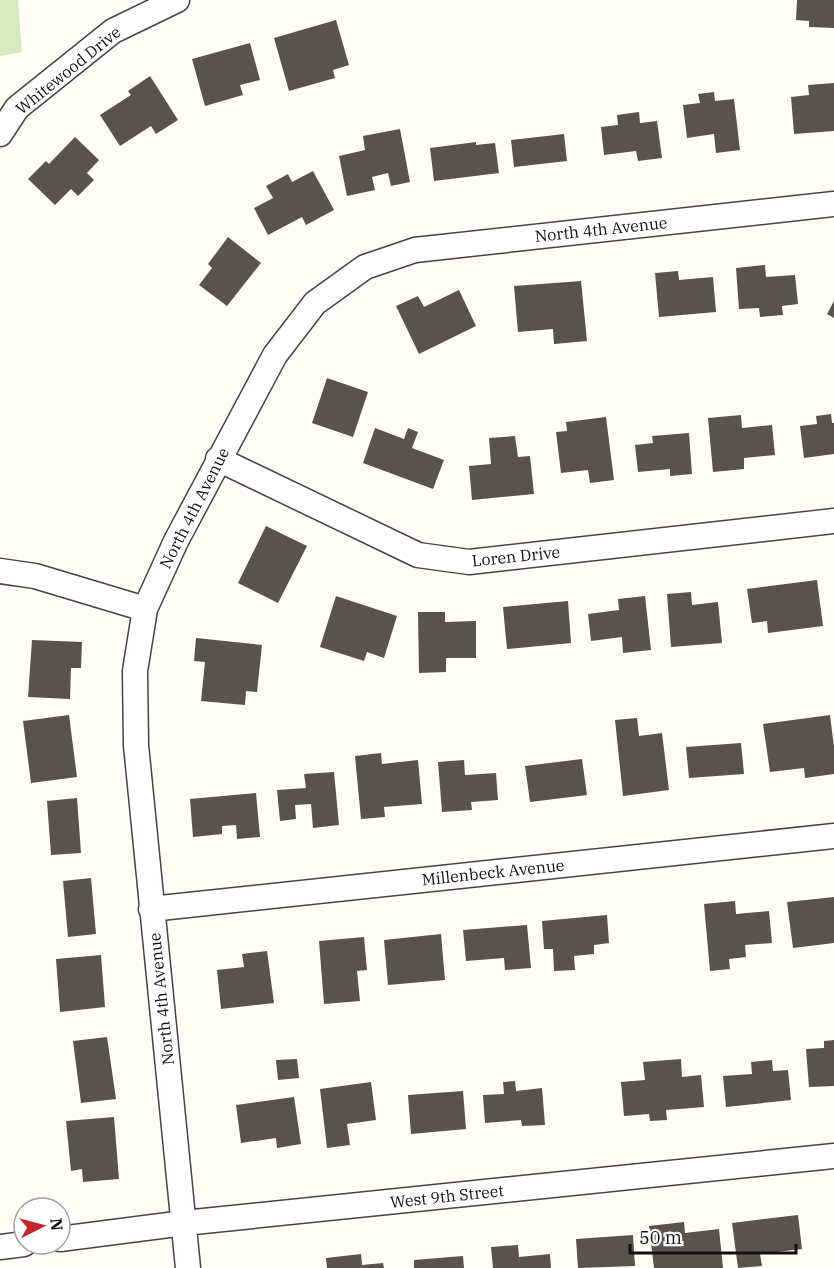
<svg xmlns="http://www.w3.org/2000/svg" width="834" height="1268" font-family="'IBM Plex Serif',serif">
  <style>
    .green { fill: #d5ebbd }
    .building { fill: #5a524d }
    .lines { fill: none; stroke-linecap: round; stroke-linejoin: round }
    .minor-casing { stroke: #444; stroke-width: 27 }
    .minor { stroke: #fff; stroke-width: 24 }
    .labels { text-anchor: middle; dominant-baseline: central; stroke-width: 6; stroke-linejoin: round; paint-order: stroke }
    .street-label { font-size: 16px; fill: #111; stroke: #fff }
  </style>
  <rect width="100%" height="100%" fill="#fffdf5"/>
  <path class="green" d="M0,0H18L22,52L0,56Z"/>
  <path class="building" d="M797,0H834V28L809,27V21L796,20Z
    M336,20L349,65L333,70L335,78L289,91L274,38Z
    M250,43L260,80L240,85L243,95L205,106L192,59Z
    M150,76L178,120L156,134L151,126L120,146L100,115L131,95L128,91Z
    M834,83V131L794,134L791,97L809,95L808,85Z
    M714,92L715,101L734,99L740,150L716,153L714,134L687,138L683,105L700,103L698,94Z
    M639,112L640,123L657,121L662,158L638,161L636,151L604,155L601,127L618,125L617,115Z
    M400,129L410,182L391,186L388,173L372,177L375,190L347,196L339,156L365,150L363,136Z
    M564,134L567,161L514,167L511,140Z
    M75,137L99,160L87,173L94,180L78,196L71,189L55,205L28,179L46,161L49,164Z
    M476,142V145L495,143L499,173L434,181L430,148Z
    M313,171L334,210L306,225L302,217L268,235L254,208L273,198L266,186L288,174L292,182Z
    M228,237L261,263L227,306L199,285L212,268L208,264Z
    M765,265L766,277L795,275L798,304L782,306L783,315L760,317L759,308L739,309L736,268Z
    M678,271L679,280L713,277L716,312L659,317L655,273Z
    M581,281L587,341L554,344L553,329L518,332L514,286Z
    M459,290L476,326L419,354L396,306L418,296L424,307Z
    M834,301V318L827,314Z
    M327,378L368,392L353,437L312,423Z
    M831,414L832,423H834V454L804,458L800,426L817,424L816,416Z
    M741,415L742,428L772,425L775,455L744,458V469L713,472L708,418Z
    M606,417L614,480L590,483L588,470L561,473L556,432L567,431L566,422Z
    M375,428L404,439L408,428L418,432L412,448L444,460L433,489L363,463Z
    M689,433L692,474L670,476V469L638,472L635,445L653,443L652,436Z
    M515,436L518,457L530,456L534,494L472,500L469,466L491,464L489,438Z
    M266,526L307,546L278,603L238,583Z
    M817,580L823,626L768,633L767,621L752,623L747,589Z
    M691,592L692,605L718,602L722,643L671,647L667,594Z
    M336,596L397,616L384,658L367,652L364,661L320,647Z
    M645,596L651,650L623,653L622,637L591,641L588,614L619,610L618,599Z
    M568,601L571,643L507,649L503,607Z
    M418,612H445V622L476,621V658H446V672L419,673Z
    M196,638L262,645L257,692L246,691L245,705L201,701L205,662L194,661Z
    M32,640L82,642L81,668H71L70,699L28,697Z
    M69,715L77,777L31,783L23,721Z
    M830,715L834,747V774L805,778L804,768L770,772L763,724Z
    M637,718L639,736L662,733L669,790L623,796L615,720Z
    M741,743L744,774L689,778L686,747Z
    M381,753L382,764L418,760L422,804L384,807L385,817L361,819L355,756Z
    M582,759L587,795L530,802L525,766Z
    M464,760L465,775L496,773L498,800L471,802L472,810L442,812L438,762Z
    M334,772L339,825L313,828L311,804L295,805L296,819L280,821L277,790L306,788L304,774Z
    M256,793L260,837L237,839L236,825L222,826V834L193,837L190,799Z
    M77,798L81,853L51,855L47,801Z
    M91,878L96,934L68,937L63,881Z
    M834,897V943L793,948L787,902Z
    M735,901L736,914L769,911L772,943L745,945L746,957L729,959L730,969L710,971L704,904Z
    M607,915L609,943L594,945V954L574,956L575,970L554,971L553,949H544L542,921Z
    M527,925L531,968L505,970L504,958L466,961L463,930Z
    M441,934L445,980L388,985L384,940Z
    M364,937L367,970L357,971L360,1001L324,1004L319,941Z
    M267,951L274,1003L221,1009L217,970L244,967L242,954Z
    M101,955L105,1007L60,1012L56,959Z
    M107,1037L116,1099L81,1103L73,1041Z
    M834,1040V1086L809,1087L806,1049L824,1048V1041Z
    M297,1059L299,1078L278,1080L276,1060Z
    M681,1059L682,1077L701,1075L704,1107L666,1110L667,1120L650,1121L649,1114L624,1116L621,1082L645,1080L643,1062Z
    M772,1060L773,1071L788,1070L791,1100L726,1107L723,1076L752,1074L751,1062Z
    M515,1081L516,1091L542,1088L545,1125L522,1126L521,1120L485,1123L483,1095L504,1094L503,1082Z
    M371,1082L376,1120L347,1124L350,1145L327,1148L320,1089Z
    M463,1091L466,1129L411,1134L408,1095Z
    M294,1097L301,1144L277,1148L276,1138L241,1143L236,1105Z
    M114,1117L119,1179L83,1182L82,1169L71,1171L66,1121Z
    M798,1215L802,1249L760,1254L762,1266L738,1268L732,1223Z
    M684,1222L685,1233L719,1229L723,1268H654L649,1226Z
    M633,1235L635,1266L578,1268L576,1239Z
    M518,1245L519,1257L550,1254L551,1268H493L491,1247Z
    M361,1254L362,1265L383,1263L384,1268H327L326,1258Z
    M463,1256L464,1268H414V1260Z"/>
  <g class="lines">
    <g class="minor-casing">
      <path id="minor" d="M0,134L17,108L113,31L177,0
        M218,459L418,555L469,562L834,521
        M0,571L35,576L145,609
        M151,909L834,836
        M60,1239L184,1223L834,1156
        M0,1247L24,1244
        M188,1268L136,745L135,671L145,609L176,541L275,355L315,303L365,267L415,250L834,204"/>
    </g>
    <use href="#minor" class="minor"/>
  </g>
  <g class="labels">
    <g class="street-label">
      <text transform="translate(68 70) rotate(-39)">Whitewood Drive</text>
      <text transform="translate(601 229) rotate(-6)">North 4th Avenue</text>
      <text transform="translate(194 508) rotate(-63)">North 4th Avenue</text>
      <text transform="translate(516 556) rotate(-6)">Loren Drive</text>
      <text transform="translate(493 872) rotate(-6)">Millenbeck Avenue</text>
      <text transform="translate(161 999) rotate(-96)">North 4th Avenue</text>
      <text transform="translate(447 1196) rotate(-6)">West 9th Street</text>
    </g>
  </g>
  <g transform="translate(42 1226) rotate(84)"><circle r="28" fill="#ffffff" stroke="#a0a0a0" stroke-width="1.5"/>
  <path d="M0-4.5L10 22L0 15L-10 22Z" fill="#c4262e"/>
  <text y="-9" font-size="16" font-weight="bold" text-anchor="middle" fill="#111111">N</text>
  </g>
  <path d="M630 1244v9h166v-9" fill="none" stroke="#111111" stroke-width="3"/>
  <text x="639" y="1244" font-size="18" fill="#111111" stroke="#ffffff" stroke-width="4.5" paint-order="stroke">50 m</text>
</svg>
